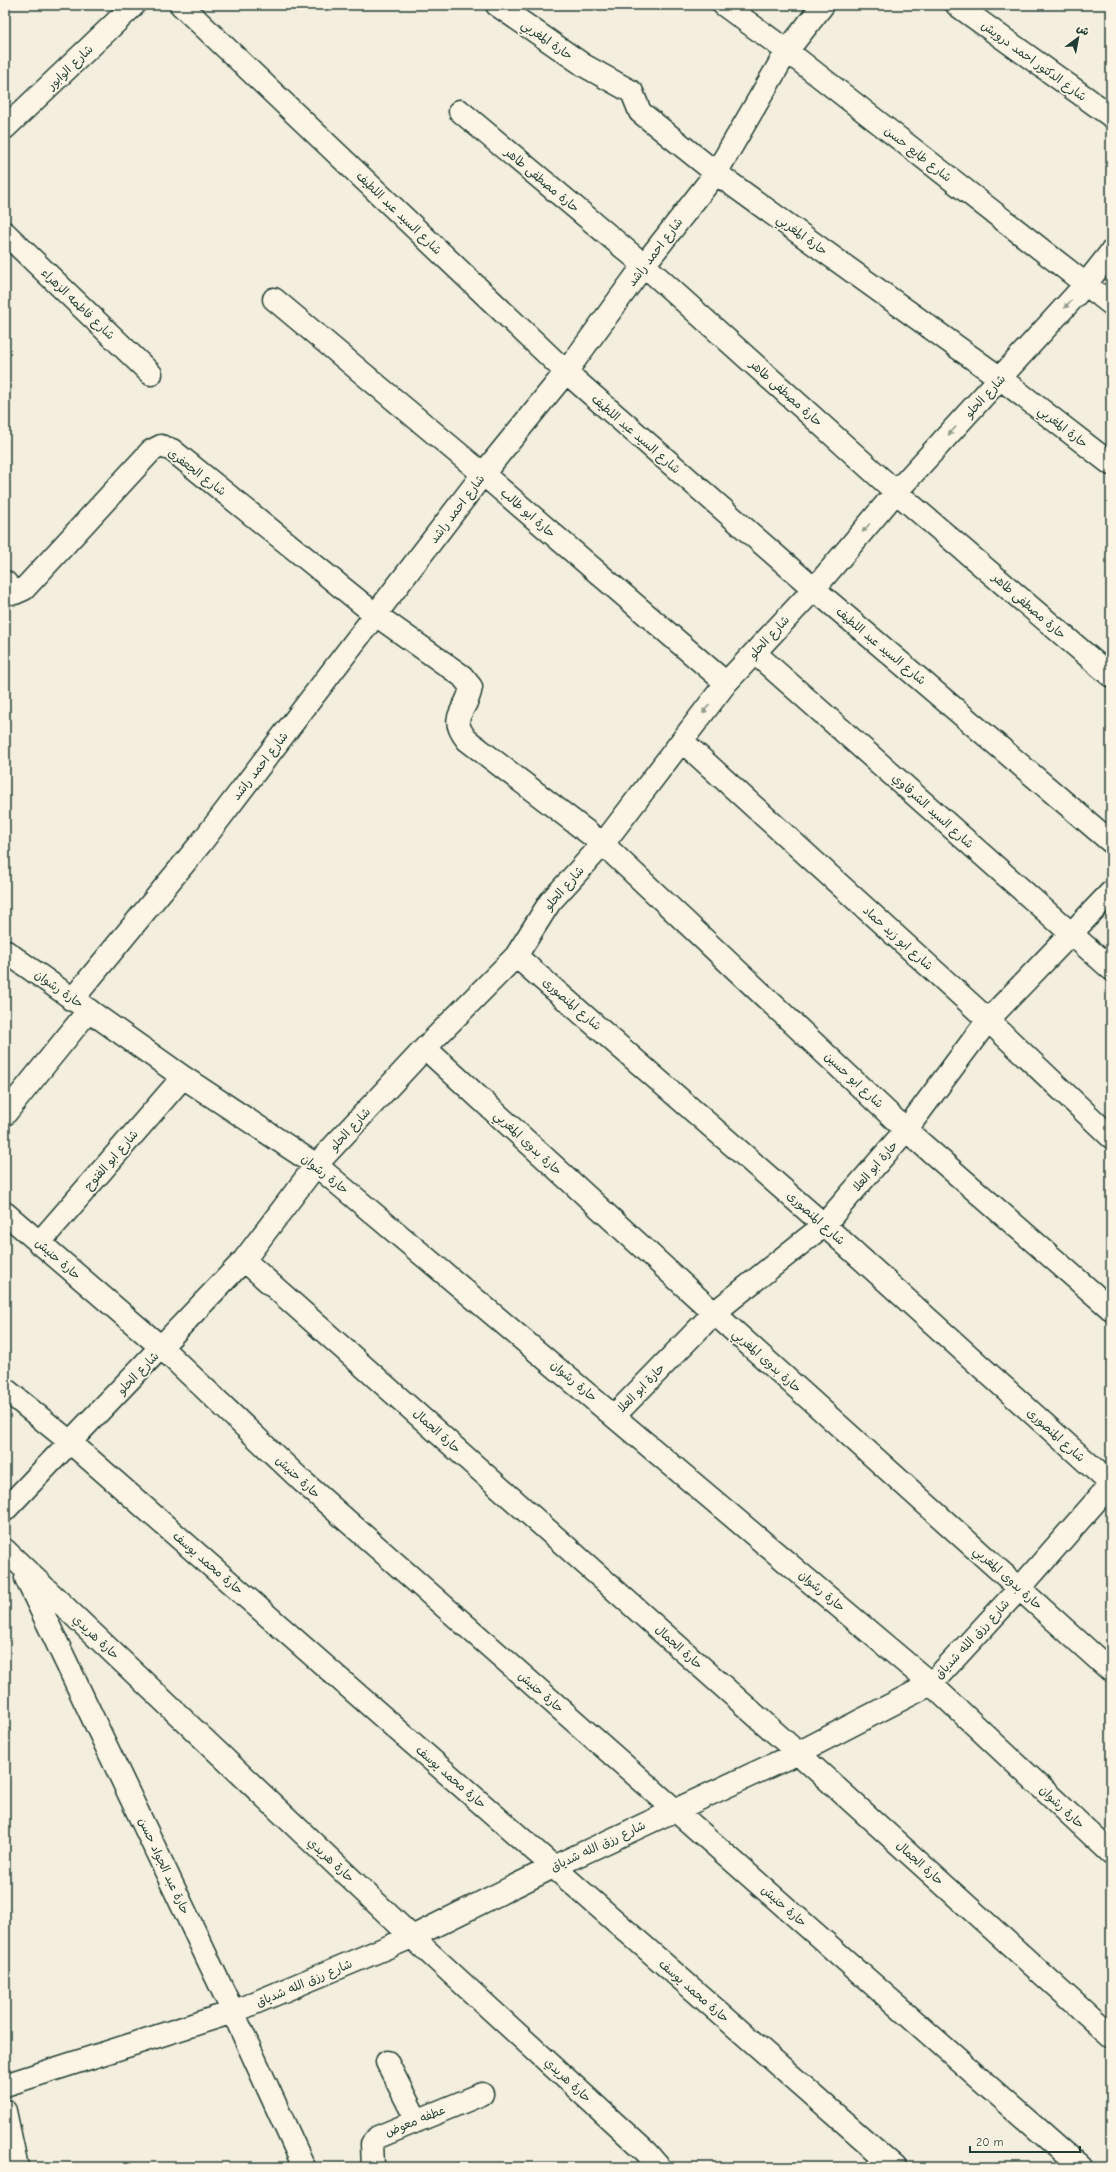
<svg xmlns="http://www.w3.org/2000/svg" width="1116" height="2172" font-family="'Comic Neue','Playpen Sans Arabic',sans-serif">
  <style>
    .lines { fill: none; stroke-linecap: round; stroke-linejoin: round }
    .street-casing { stroke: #1f3d34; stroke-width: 25 }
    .secondary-casing { stroke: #1f3d34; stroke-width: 25 }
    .street { stroke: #fcf5e5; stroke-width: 22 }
    .secondary { stroke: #fcf5e5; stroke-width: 22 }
    .oneway { fill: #8e998c }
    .labels { text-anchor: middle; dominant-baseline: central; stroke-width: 3.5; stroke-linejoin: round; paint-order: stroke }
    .street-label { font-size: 12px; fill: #1f3d34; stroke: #fcf5e5 }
  </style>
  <rect width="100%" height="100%" fill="#f3eede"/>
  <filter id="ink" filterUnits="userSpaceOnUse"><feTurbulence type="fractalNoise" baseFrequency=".025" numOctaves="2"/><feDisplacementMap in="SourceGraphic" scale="8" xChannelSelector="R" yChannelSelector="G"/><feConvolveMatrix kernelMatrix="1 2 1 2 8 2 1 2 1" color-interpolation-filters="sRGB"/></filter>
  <g filter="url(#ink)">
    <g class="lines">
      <g class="street-casing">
        <path id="street" d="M181,5L566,372L814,589L1111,842
          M497,5L585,66L632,92L640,112L716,173L1000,378L1111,464
          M724,5L787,51L1111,304
          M957,5L1111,116
          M460,111L644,265L896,492L1111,676
          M5,128L134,5
          M5,233L151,374
          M274,299L483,474L726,683
          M5,582L15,593L24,589L151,451L161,446L172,450L376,615L462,676L471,687C467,713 447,715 467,740L603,844L906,1130L1111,1309
          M755,653L1111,969
          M682,741L988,1020L1111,1137
          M5,951L183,1077L316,1165L931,1684L1111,1853
          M516,956L824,1225L1111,1484
          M72,1000L201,843L483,474L566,372L644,265L716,173L787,51L823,5
          M425,1048L714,1313L1111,1671
          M5,1114L89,1010
          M5,1213L162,1348L302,1481L1080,2167
          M39,1243L183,1077
          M244,1260L798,1753L1111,2036
          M5,1389L70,1442L895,2167
          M615,1415L714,1313L824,1225L906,1130L988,1020L1111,892
          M5,1510L244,1260L316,1165L425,1048L516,956L550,902L603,844L726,683L814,589L896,492L1085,285L1111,252
          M5,1550L412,1937L646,2152L659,2167
          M26,1578L233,2012L304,2167
          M387,2062L417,2121
          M5,2085L233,2012L412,1937L553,1867L798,1753L931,1684L1019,1589L1111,1484
          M373,2167L372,2144L378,2137L482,2094"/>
      </g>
      <g class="secondary-casing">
        <path id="secondary" d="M5,2111L17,2167"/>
      </g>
      <use href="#street" class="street"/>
      <use href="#secondary" class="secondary"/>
    </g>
    <defs><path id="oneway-solid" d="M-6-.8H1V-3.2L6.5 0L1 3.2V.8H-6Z"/></defs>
    <g class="oneway">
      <use href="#oneway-solid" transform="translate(1068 304) rotate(132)"/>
      <use href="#oneway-solid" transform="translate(952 431) rotate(133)"/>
      <use href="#oneway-solid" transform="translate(866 528) rotate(130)"/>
      <use href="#oneway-solid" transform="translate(706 709) rotate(127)"/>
    </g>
  </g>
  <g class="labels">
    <g class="street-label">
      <text transform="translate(547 40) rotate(35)">حارة المغربي</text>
      <text transform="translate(1034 61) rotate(36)">شارع الدكتور احمد درويش</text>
      <text transform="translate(70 67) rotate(-44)">شارع الوابور</text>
      <text transform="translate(918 154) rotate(38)">شارع طايع حسن</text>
      <text transform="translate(542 180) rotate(40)">حارة مصطفى طاهر</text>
      <text transform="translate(399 213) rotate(44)">شارع السيد عبد اللطيف</text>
      <text transform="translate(802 235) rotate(36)">حارة المغربي</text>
      <text transform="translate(655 252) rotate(-53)">شارع احمد راشد</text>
      <text transform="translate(78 304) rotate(44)">شارع فاطمه الزهراء</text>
      <text transform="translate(786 393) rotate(42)">حارة مصطفى طاهر</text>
      <text transform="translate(985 396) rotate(-47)">شارع الحلو</text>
      <text transform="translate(1063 427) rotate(38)">حارة المغربي</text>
      <text transform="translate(636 434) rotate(41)">شارع السيد عبد اللطيف</text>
      <text transform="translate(197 472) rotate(37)">شارع الجعفرى</text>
      <text transform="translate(457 509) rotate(-53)">شارع احمد راشد</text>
      <text transform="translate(528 513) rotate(41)">حارة ابو طالب</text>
      <text transform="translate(1029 606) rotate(41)">حارة مصطفى طاهر</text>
      <text transform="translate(769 637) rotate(-47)">شارع الحلو</text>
      <text transform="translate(881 646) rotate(40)">شارع السيد عبد اللطيف</text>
      <text transform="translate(260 766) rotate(-52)">شارع احمد راشد</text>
      <text transform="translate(933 811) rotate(42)">شارع السيد الشرقاوي</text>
      <text transform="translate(564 888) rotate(-49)">شارع الحلو</text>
      <text transform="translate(898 938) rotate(42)">شارع ابو زيد حماد</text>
      <text transform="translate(59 989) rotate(35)">حارة رشوان</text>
      <text transform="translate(572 1004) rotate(41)">شارع المنصورى</text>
      <text transform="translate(854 1080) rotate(43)">شارع ابو حسين</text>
      <text transform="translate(350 1129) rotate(-47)">شارع الحلو</text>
      <text transform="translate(528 1143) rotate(43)">حارة بدوى المغربي</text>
      <text transform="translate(111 1160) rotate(-49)">شارع ابو الفتوح</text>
      <text transform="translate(875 1166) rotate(-49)">حارة ابو العلا</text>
      <text transform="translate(325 1174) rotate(38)">حارة رشوان</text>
      <text transform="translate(816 1218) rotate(42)">شارع المنصورى</text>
      <text transform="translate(58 1259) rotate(41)">حارة حنيش</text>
      <text transform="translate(767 1361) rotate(42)">حارة بدوى المغربي</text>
      <text transform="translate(138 1373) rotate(-46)">شارع الحلو</text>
      <text transform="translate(574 1381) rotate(40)">حارة رشوان</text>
      <text transform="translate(641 1388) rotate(-46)">حارة ابو العلا</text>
      <text transform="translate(437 1431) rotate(42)">حارة الجمال</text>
      <text transform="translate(1056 1435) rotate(42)">شارع المنصورى</text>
      <text transform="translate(298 1477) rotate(43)">حارة حنيش</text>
      <text transform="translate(208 1563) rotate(41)">حارة محمد يوسف</text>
      <text transform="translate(1008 1578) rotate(42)">حارة بدوى المغربي</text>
      <text transform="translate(822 1591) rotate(40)">حارة رشوان</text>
      <text transform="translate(96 1637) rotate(43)">حارة هريدي</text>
      <text transform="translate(972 1639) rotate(-47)">شارع رزق الله شدياق</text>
      <text transform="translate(679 1647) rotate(42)">حارة الجمال</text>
      <text transform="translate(541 1692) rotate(41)">حارة حنيش</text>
      <text transform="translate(451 1777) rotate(41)">حارة محمد يوسف</text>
      <text transform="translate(1062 1807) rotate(43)">حارة رشوان</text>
      <text transform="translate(598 1846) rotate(-25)">شارع رزق الله شدياق</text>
      <text transform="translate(331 1860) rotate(43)">حارة هريدي</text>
      <text transform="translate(920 1863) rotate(42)">حارة الجمال</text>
      <text transform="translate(164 1866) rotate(65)">حارة عبد الجواد حسن</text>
      <text transform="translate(784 1906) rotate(41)">حارة حنيش</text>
      <text transform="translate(304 1983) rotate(-23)">شارع رزق الله شدياق</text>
      <text transform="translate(694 1991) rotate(41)">حارة محمد يوسف</text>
      <text transform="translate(568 2080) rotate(43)">حارة هريدي</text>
      <text transform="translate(415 2121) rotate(-22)">عطفه معوض</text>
    </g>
  </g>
  <rect width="1116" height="2172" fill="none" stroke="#fcf5e5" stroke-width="20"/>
  <rect x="10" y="10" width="1096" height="2152" fill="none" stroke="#1f3d34" stroke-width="1.5" filter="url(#ink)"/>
  <g transform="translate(1078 38) rotate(32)" stroke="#fcf5e5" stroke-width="3" paint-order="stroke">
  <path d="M0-3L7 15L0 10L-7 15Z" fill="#1f3d34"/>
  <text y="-6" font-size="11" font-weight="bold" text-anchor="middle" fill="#1f3d34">ش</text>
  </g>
  <path d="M970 2146v6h110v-6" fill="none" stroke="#1f3d34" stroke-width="2"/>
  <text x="976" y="2146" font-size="12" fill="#1f3d34" stroke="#fcf5e5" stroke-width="3" paint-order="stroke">20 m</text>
</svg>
